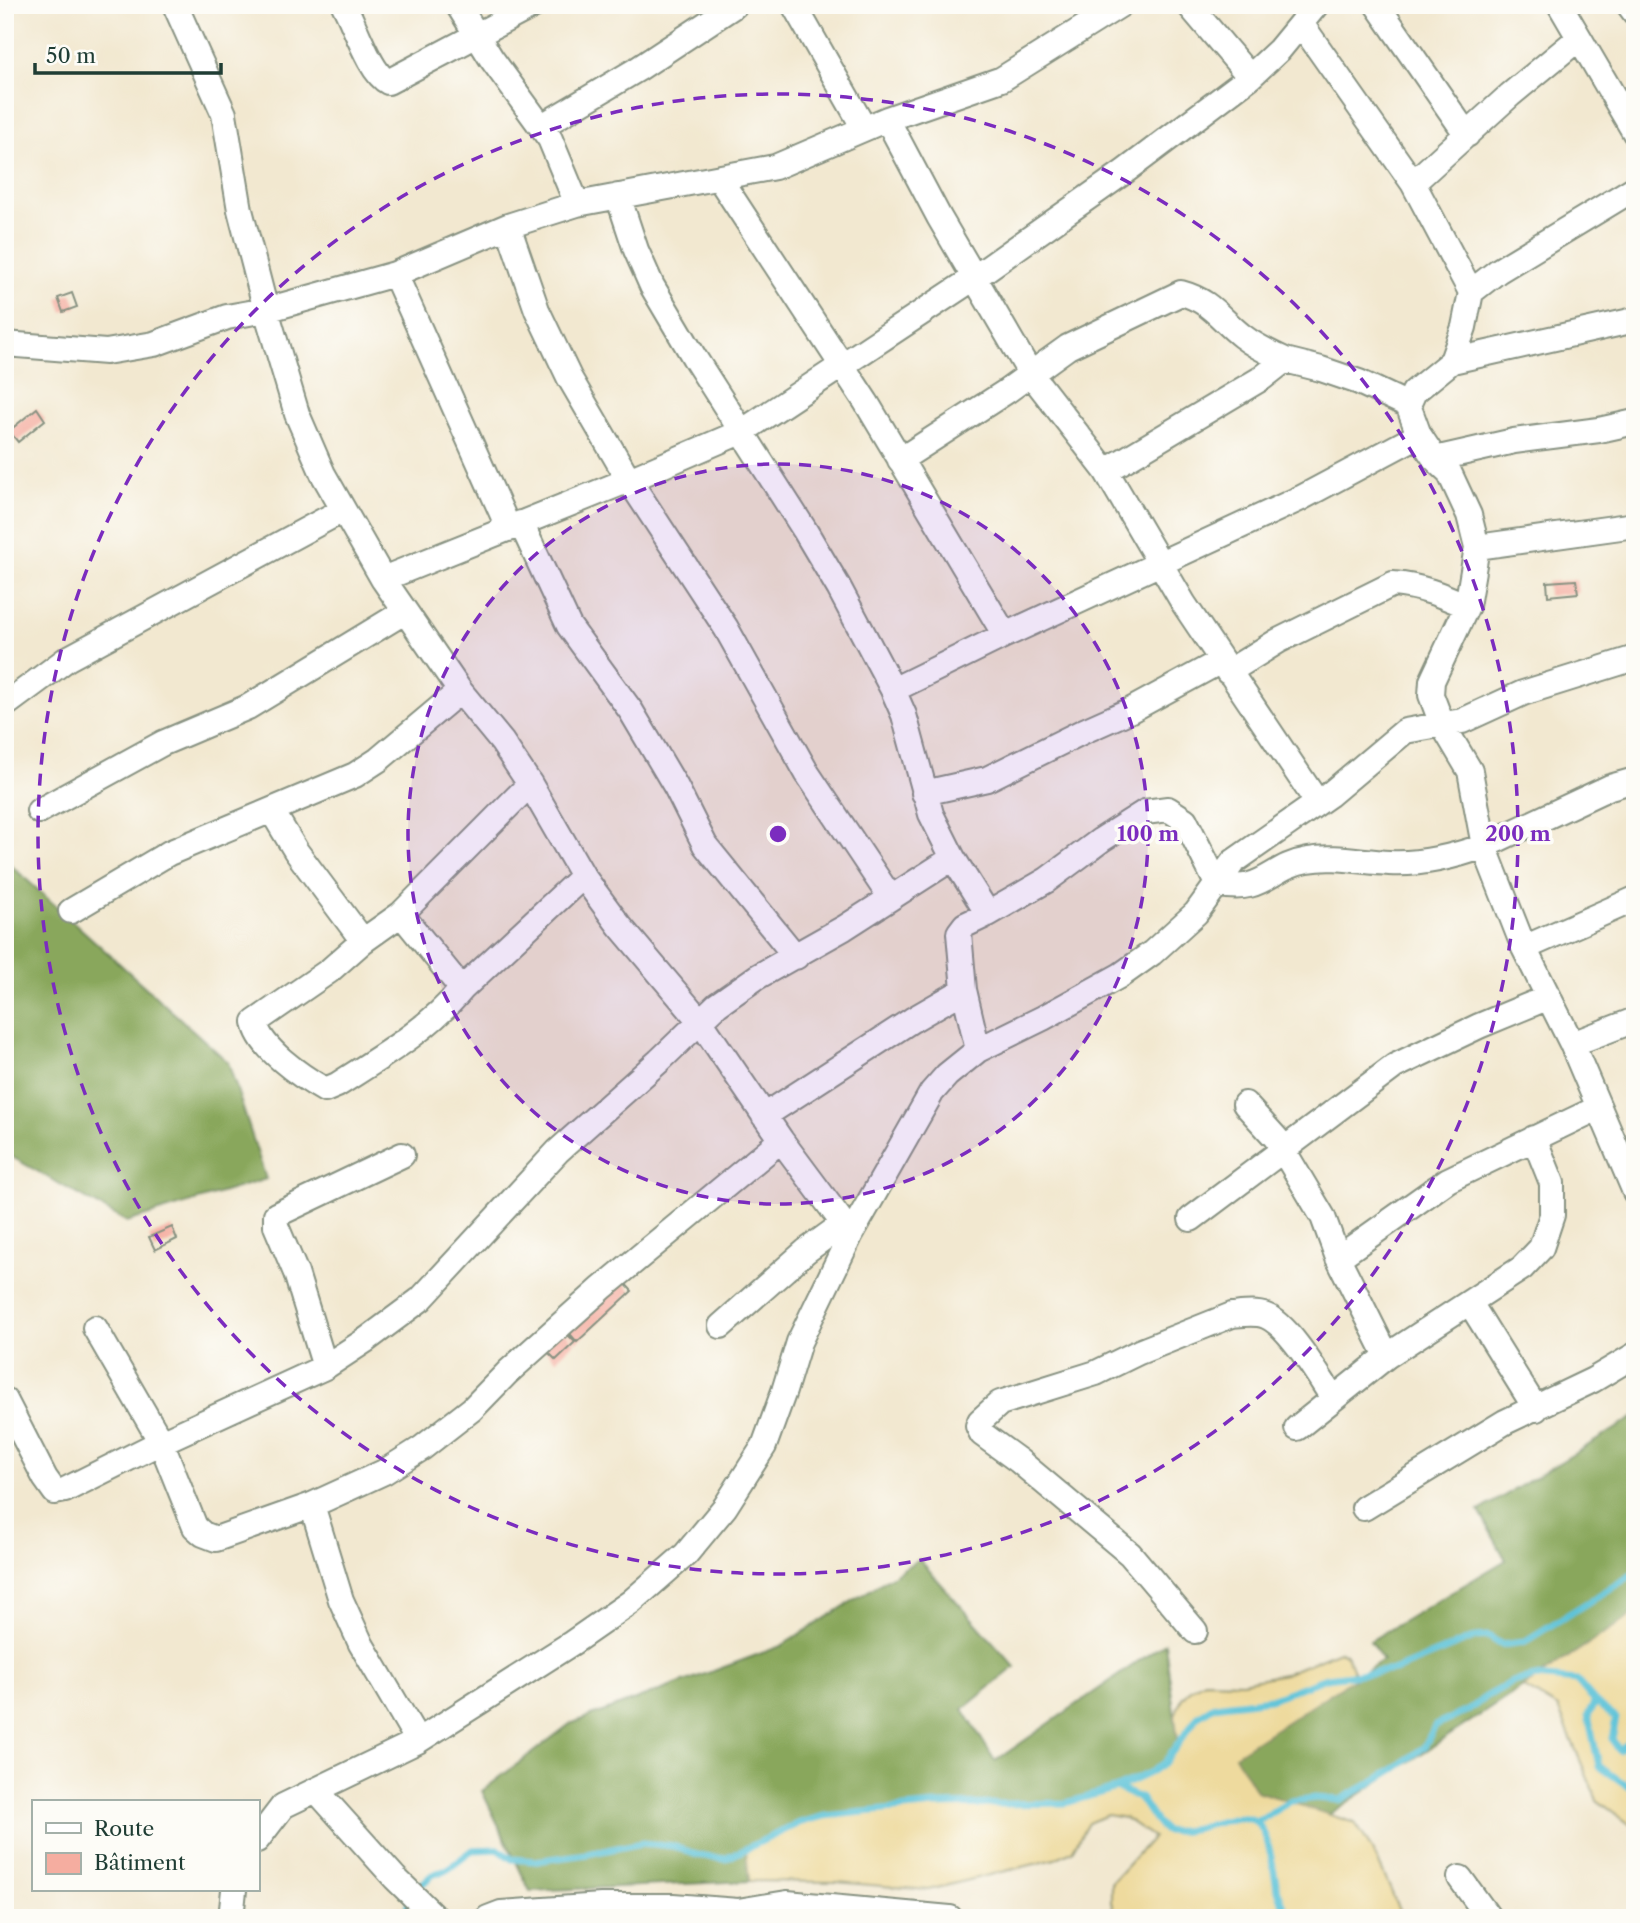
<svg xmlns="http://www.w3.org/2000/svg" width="1640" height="1923" font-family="'Libre Caslon Text',serif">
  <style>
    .forest { fill: #89a75b; stroke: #547248; stroke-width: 2 }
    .sand { fill: #eeda9e; stroke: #868c69; stroke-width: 2 }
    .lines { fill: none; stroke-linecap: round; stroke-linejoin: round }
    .stream { stroke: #5bc2d8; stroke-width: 7 }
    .building { fill: #f5ada0 }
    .street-casing { stroke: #889282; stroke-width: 28 }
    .street { stroke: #fff; stroke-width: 24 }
    .ring { fill: none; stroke: #7b2cbf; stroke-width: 3.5; stroke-dasharray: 12 9 }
    .centre { fill: #7b2cbf; stroke: #fdfcf7; stroke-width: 3.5 }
    .ring-label { font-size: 21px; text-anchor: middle; font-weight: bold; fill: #7b2cbf; stroke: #fdfcf7; stroke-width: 7; stroke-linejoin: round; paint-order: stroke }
  </style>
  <rect width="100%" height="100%" fill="#fdfcf7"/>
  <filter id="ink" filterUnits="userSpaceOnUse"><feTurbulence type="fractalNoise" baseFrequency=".0143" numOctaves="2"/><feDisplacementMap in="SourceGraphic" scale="14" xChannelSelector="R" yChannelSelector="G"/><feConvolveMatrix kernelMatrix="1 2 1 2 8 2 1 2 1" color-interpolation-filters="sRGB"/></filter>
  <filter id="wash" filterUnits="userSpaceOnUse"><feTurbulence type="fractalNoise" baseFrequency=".00686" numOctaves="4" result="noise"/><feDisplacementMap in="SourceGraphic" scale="28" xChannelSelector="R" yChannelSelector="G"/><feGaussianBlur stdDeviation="1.57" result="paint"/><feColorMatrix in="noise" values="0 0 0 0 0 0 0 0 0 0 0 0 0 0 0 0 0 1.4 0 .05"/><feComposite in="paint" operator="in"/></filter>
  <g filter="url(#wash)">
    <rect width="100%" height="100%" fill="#f2e8d0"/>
    <path class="forest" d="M5,860L228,1062L266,1179L127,1222L5,1153Z
      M1635,1417V1613L1328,1815L1256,1791L1234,1755L1383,1660L1370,1641L1506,1560L1479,1511Z
      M919,1559L1015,1667L963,1709L995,1761L1165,1643L1178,1742L1165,1762L1151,1772L1117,1788L1066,1803L935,1805L824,1816L799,1823L746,1850L749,1881L530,1891L482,1791L570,1724L781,1646Z"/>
    <path class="sand" d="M1635,1613V1828L1597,1800L1558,1708L1523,1687Z
      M1339,1651L1346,1654L1356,1677L1235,1755L1256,1791L1355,1823C1376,1852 1389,1885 1402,1918H1116L1111,1902V1883L1153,1837L1125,1818L1107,1815L1088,1823L1072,1851L1055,1859L928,1890L837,1882L749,1881L746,1850L799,1823L824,1816L935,1805L1066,1803L1117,1788L1151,1772L1165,1762L1178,1742L1175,1715L1182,1698L1190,1689L1204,1681L1242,1682L1284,1674Z"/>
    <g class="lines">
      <path class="stream" d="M1595,1702L1588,1715L1599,1766L1635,1791
        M1117,1788L1140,1798L1156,1822L1165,1831C1186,1833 1203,1826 1223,1821C1233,1819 1245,1815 1255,1821C1270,1832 1273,1871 1277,1887C1280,1898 1285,1908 1289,1918
        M1256,1822L1291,1801L1316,1798L1340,1800L1366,1786L1396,1768L1424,1747L1435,1726L1469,1710L1484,1698L1512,1682L1535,1677L1577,1681L1595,1702L1616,1718L1612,1739L1619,1750L1635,1739
        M403,1918L414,1891L432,1875L448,1869L473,1850L498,1849L512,1859L535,1861L587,1854L642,1843L673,1846L697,1855L725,1859L799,1823L824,1816L935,1805L1066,1803L1117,1788L1151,1772L1165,1762L1198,1716L1214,1706L1270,1699L1326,1678L1395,1670L1476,1637L1488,1636L1502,1645L1524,1642L1635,1573"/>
    </g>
    <g id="blocks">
      <path class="building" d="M72,293L77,307L63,312L58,298Z
        M37,408L45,420L18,442L9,431Z
        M1576,580L1578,593L1548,596L1547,582Z
        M172,1227L177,1239L155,1250L149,1237Z
        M620,1278L632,1291L577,1342L565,1328Z
        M562,1329L575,1342L556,1360L543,1347Z"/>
    </g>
  </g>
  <g filter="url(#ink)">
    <use href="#blocks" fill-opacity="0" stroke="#889282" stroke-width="2"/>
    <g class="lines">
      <g class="street-casing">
        <path id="street" d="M175,5L224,114L240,210L266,310L297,414L323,474L383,579L460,691L502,742L530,784L583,876L619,925L700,1021L781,1140L851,1234
          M344,5C355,25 370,73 388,82L534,5
          M458,5L491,58L550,139L577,204
          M794,5L864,128
          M1189,5L1250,77
          M1377,5L1467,135
          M1560,5L1635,133
          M1629,5L1635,13
          M887,119L939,217L1030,373L1106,471L1184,604L1317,802
          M542,126L638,69L735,5
          M719,178L866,402L1005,635
          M1413,183L1510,95L1579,38
          M618,196L636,250L652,286L694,357L804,529L839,588L893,690L904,715L931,814L953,858
          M508,226L537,310L569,377L629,480L726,628L807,773L890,897
          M395,274L509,529
          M1471,292L1498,271L1635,188
          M5,344L106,352L154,344L227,317L266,310L395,274L508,226L577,204L775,167L887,119L1002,79L1120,5
          M1285,360L1321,369L1359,382L1408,405
          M1452,361L1635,320
          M1435,459L1514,441L1599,430L1635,422
          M900,460L1007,391L1068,347L1181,293C1211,301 1219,318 1242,336C1256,347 1270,353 1285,360L1262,378L1106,471
          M521,523L569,626L631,711L676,787L705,845L796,957
          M1477,547L1635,525
          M383,579L629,480L743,431L974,278L1124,172L1250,77L1279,50L1316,5
          M1228,672L1278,641L1393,584C1420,586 1442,595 1467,606
          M893,690L1005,635L1301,498L1419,435
          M5,705L67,659L343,510
          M1635,780L1610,787L1484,846L1524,948L1572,1044L1635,1192
          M530,784L401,914L363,941L329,971L255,1022C259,1048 302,1077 325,1090L337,1085C382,1056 428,1030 462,989L583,876
          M924,793L987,779L1084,731L1131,710L1221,661
          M39,811L163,743L248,707L404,612
          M272,811L296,851L363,941
          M71,911L169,853L355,775L378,760L460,691
          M401,914L462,989
          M1524,948L1635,899
          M1572,1044L1635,1020
          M978,1050L964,990L959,933L965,925L988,914L1047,880L1101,840L1145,812L1168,809L1185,820L1217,884C1264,895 1269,866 1308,860C1334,855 1362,862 1389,863C1419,865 1456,856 1484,846L1470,771L1442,724L1431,695L1432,681L1467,606L1477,547L1469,515L1449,472L1435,459L1419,435L1408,405L1414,392L1452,361L1464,327L1471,292L1413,183L1302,25
          M1245,1104L1276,1138L1323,1217L1338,1258L1387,1356L1297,1428
          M764,1116L912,1020L964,990
          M1191,1219L1395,1066L1479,1026L1549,997
          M1338,1258L1448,1180L1598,1108
          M1470,1303L1536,1409
          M721,1326L806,1251L843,1224
          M95,1328L161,1442L195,1527L203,1534L216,1539L312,1505
          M1387,1356L1522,1268L1541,1248L1552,1215V1183L1534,1138
          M325,1367L296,1273L276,1226V1215L402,1155
          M5,1400L45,1478L55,1492L65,1490L161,1442L325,1367L366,1340L421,1299L558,1151L659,1061L717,1005L757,977L844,928L953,858L988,914
          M1364,1508L1505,1422L1593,1380L1635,1355
          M1195,1631L1130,1554L1019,1461L982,1434L978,1426L980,1421L1000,1403L1096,1373L1139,1352L1232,1315C1243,1314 1256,1312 1266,1316C1289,1325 1319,1377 1333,1398
          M418,1741L361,1644L341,1600L312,1505L384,1472L422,1448L472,1409L508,1372L602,1288L781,1140
          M316,1790L395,1878L436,1918
          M257,1840L283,1806L418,1741L572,1643L631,1602L686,1554L725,1507L764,1446L784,1391L799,1342L851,1234L932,1092L947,1075L978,1050L1043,1018L1121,975L1152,953L1196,913L1233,862L1329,795L1405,731L1462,721L1523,693L1635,658
          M1460,1878L1489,1918
          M231,1918L234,1890
          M488,1918L501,1913L601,1906H673L738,1911L787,1903L950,1918"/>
      </g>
      <use href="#street" class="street"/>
    </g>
  </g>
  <circle cx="778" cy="834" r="370" fill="#7b2cbf" fill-opacity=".12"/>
  <g class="ring">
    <circle cx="778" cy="834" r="370"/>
    <circle cx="778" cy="834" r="740"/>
  </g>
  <circle cx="778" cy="834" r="10" class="centre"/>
  <g class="ring-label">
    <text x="1148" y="841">100 m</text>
    <text x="1518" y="841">200 m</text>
  </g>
  <rect width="1640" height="1923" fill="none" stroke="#fdfcf7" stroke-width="28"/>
  <rect x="32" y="1800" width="228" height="91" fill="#fdfcf7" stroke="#a4b0a9" stroke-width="2"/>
  <rect x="46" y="1823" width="35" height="10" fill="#ffffff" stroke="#a4b0a9" stroke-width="2"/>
  <text x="94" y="1836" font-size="21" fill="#1f3d34">Route</text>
  <rect x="46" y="1853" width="35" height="21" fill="#f5ada0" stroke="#a4b0a9" stroke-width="2"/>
  <text x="94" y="1870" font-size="21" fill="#1f3d34">Bâtiment</text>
  <path d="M35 63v10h186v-10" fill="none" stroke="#1f3d34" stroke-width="3.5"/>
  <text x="46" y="63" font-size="21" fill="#1f3d34" stroke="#fdfcf7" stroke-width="5" paint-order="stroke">50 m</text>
</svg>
